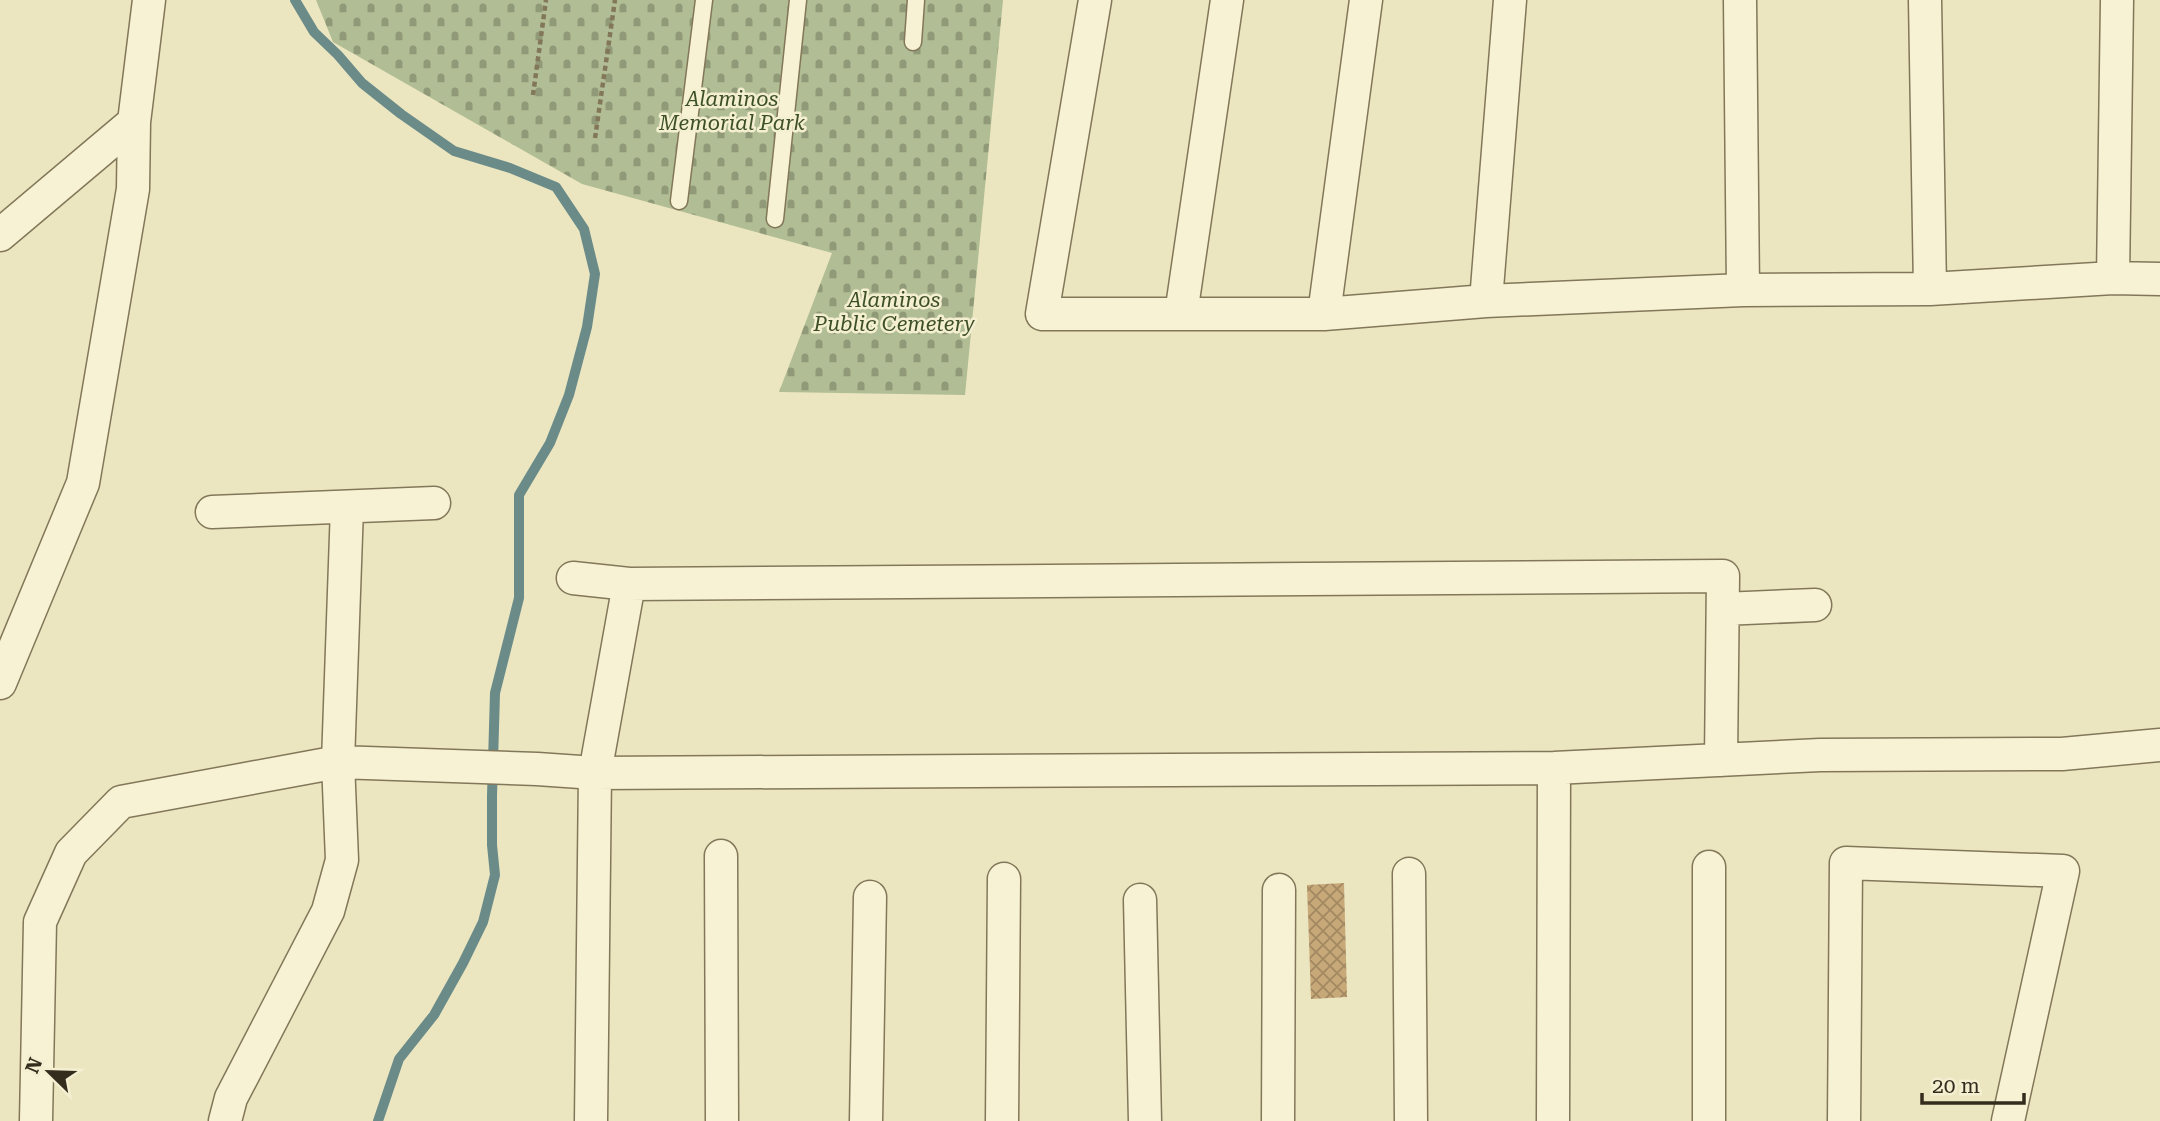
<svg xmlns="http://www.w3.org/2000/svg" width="2160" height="1121" font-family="'Roboto Serif',serif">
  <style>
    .cemetery { fill: url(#cemetery-stones) }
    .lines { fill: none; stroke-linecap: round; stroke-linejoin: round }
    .stream { stroke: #6b8b89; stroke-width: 10 }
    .building { fill: url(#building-cross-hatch) }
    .service-casing { stroke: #837759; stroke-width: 19 }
    .minor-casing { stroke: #837759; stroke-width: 35 }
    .path { stroke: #837759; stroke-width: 4.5; stroke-dasharray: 5 3.5; stroke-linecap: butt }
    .service { stroke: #f7f2d3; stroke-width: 16 }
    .minor { stroke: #f7f2d3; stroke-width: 32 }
    .labels { text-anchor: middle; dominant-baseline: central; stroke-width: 5; stroke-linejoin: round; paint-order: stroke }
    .park-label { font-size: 21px; font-style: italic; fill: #3d4f25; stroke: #f3efd0 }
  </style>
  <defs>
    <pattern id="cemetery-stones" width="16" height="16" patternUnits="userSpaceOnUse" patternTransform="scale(1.75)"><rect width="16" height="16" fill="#b1bd94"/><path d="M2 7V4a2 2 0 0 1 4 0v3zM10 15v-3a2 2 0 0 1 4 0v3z" fill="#919a78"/></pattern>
    <pattern id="building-cross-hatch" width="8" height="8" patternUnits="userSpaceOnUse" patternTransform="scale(1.75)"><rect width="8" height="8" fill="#c7a878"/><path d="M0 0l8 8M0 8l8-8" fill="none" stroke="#a28962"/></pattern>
  </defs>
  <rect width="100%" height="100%" fill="#ebe6c0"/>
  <path class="cemetery" d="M316,0H1003L965,395L779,392L832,253L582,184L333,42Z"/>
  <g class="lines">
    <path class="stream" d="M295,0L314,32L338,55L362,83L401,114L454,151L510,168L556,187L584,229L595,274L587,327L569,395L550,443L519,495V598L495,693L492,796V845L495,875L483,922L463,963L434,1015L399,1059L378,1121"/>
  </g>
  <path class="building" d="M1344,883L1347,997L1311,999L1307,885Z"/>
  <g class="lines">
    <g class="service-casing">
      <path id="service" d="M913,42L916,0
        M679,201L704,0
        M775,219L798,0"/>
    </g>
    <g class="minor-casing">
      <path id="minor" d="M1095,0L1042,314H1324L1486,301L1743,290L1930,289L2113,278L2160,279
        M1740,0L1743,290
        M1925,0L1930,289
        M0,235L134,122
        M2113,278L2117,0
        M1486,301L1510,0
        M1181,314L1227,0
        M1324,314L1366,0
        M212,512L434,503
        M573,578L629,584L1723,576L1721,760
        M1723,609L1815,605
        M0,683L83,483L133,189L134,122L149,0
        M721,856L722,1121
        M1409,874L1411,1121
        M1140,900L1145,1121
        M36,1121L40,922L71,853L121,802L338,762L537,769L595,773L1554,768L1820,755L2062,754L2160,745
        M225,1121L231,1098L328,911L342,860L338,762L347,507
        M591,1121L595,773L629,584
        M866,1121L870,897
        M1002,1121L1004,879
        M1278,1121L1279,890
        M1553,1121L1554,768
        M1709,1121V867
        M1844,1121L1846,863L2063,871L2008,1121"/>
    </g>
    <path class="path" d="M533,95L546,0
      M595,138L615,0"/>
    <use href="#service" class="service"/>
    <use href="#minor" class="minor"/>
  </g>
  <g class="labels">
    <g class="park-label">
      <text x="732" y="99">Alaminos<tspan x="732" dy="24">Memorial Park</tspan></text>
      <text x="894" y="300">Alaminos<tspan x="894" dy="24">Public Cemetery</tspan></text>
    </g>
  </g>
  <g transform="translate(49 1072) rotate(293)" stroke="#f3efd0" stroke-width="5" paint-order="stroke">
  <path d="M0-5L12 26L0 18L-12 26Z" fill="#342c1d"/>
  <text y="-10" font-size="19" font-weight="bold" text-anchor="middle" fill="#342c1d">N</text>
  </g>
  <path d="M1922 1093v10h102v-10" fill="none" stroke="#342c1d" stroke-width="3.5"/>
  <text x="1932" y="1093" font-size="21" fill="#342c1d" stroke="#f3efd0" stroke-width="5" paint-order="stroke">20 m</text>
</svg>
